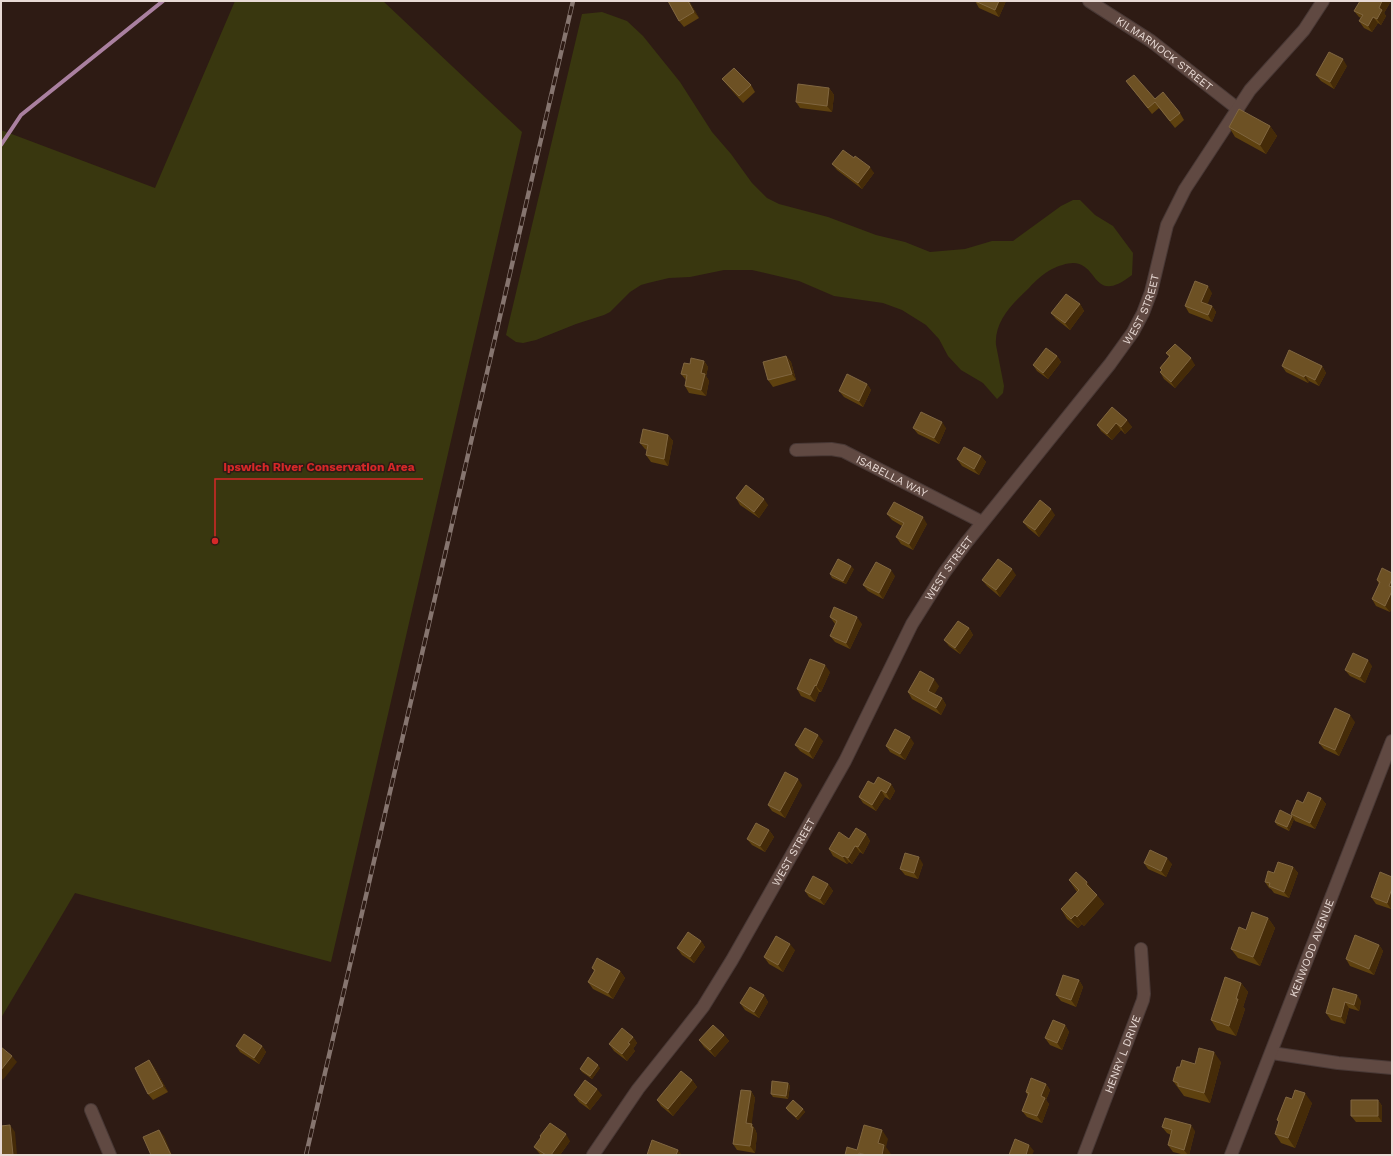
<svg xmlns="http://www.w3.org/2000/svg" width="1393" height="1156" font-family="'Work Sans',sans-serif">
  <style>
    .green { fill: #39370f }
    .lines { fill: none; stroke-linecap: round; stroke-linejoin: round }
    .stream { stroke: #aa80a0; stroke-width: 4 }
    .minor-casing { stroke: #483835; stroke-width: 14 }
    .minor { stroke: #604942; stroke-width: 12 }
    .rail-casing { stroke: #86756f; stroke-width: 4.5 }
    .rail { stroke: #2e1b14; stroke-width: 3; stroke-dasharray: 9; stroke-linecap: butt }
    .wall { fill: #5e410f }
    .shaded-wall { fill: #452b08 }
    .building { fill: #6d5124; stroke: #806640 }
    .labels { text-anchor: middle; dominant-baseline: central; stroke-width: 3; stroke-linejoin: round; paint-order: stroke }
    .street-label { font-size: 11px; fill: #e8dad5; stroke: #2e1b14 }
    .leader { fill: none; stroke: #d62828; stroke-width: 1.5 }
    .callout-dot { fill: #d62828; stroke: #2e1b14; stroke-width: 1.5 }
    .callout-label { font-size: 12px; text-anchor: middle; font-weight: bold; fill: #d62828; stroke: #2e1b14; stroke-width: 3; stroke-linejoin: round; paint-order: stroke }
  </style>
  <rect width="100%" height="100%" fill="#2e1b14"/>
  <path class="green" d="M235,1H383L522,132L331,962L75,893L1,1018V130L155,188Z
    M602,12L627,21L643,36L680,82L712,132L731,154L752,183L767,198L779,204L828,217L876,235L905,242L930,252L965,249L992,241H1013L1061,206L1073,200H1080L1095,215L1113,226L1133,253L1132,275C1092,306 1099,263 1073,263C1067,263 1058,266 1052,269C1044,273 1035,281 1029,288C1013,303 994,321 996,345L1004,386L1003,393L997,399L983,383L961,370L948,356L939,339L926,325L902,310L883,303L834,296L799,281L752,270H724L690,277L669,278L648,283L641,285L630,292L610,312L604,315L576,324L536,340L523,343L516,342L506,335L582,14Z"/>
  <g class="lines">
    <path class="stream" d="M1,145L21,115L163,1"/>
    <g class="minor-casing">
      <g id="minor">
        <path id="s1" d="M1089,1L1151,41L1238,109"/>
        <path id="s2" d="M796,450L831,449L843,451L982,522"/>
        <path d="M1272,1053L1338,1063L1392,1068"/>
        <path d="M91,1110L110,1155"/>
        <path id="s3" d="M593,1155L638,1089L681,1035L703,1007L732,960L845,761L912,624L944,573L966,543L1110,364L1133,332L1143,313L1151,292L1167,225L1185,189L1250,90L1304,30L1323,1"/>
        <path id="s4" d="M1084,1155L1143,1000L1144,994L1141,949"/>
        <path id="s5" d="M1231,1155L1392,741"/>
      </g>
    </g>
    <use href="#minor" class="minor"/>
    <g class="rail-casing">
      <path id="rail" d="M306,1155L573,1"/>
    </g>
    <use href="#rail" class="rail"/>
  </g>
  <path class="wall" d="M668,1H689L699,18L684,27L679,21Z
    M975,1H1006L999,17L979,8Z
    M1360,1H1391L1384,13L1386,16L1381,25L1378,23L1372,32L1364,28L1359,21L1361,18L1359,17L1354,11Z
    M1347,66L1334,89L1321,81L1316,75Z
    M722,79L751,85L755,92L743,103L727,85Z
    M1126,81L1155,99L1180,113L1184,120L1175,128L1159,108L1152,114Z
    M829,88L834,95L832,112L800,108L796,102Z
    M1270,126L1277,136L1266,154L1235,137L1229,127Z
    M854,158L874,173L862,189L837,170L832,164Z
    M1212,293L1207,304L1212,306L1216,312L1212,322L1189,313L1185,306Z
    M1080,304L1084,311L1070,330L1056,319L1051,313Z
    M1166,353L1195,365L1175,388L1164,379L1160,372L1162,370L1160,368L1169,357Z
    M786,356L791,362L796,380L773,387L768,380Z
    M1057,356L1061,362L1048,379L1037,371L1033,365Z
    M704,361L708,367L706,376L709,381L706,396L689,393L685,386L686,380L681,374L690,364Z
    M1282,366H1322L1326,373L1319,386L1309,381L1308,383L1286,372Z
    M867,384L871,390L863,407L844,397L839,391Z
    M1112,407L1132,427L1125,434L1121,430L1112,440L1101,431L1097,425Z
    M913,428H946L939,444L918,434Z
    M668,435L673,441L668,466L651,462L646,455L647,450L645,449L640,443Z
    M981,456L986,462L979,475L962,466L957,459Z
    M736,498L768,505L759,518L740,505Z
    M887,514L927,524L913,550L901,544L896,537L902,526L892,520Z
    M1055,515L1039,537L1028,528L1023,522Z
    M854,569L846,584L832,578L830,574Z
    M1392,573V607L1390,612L1376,606L1372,599L1379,584L1377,580Z
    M1016,575L1000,597L987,586L982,580Z
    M895,576L883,599L868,591L863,585Z
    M830,617L862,624L850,649L835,642L830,636L835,624Z
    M969,628L973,635L960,654L949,646L944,640Z
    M1372,666L1365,683L1350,676L1345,670Z
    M830,672L821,692H819L815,702L801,696L797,689Z
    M939,686L934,694L942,698L946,705L941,715L912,699L908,692Z
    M1355,722L1339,756L1324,749L1319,743Z
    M823,741L813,759L800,751L795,745Z
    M914,743L905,760L890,752L886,746Z
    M874,784H891L895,791L890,800L885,797L876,811L863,803L859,797Z
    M802,785L785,818L772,811L768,805Z
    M1321,798L1326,804L1315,829L1295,821L1294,819L1289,831L1277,825L1275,822L1291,815V814L1303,803Z
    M769,830L774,837L765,852L752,845L747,839Z
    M866,834L870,841L863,854L860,852L852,864L849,862L847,864L833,856L829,849L849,839Z
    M1144,863L1172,864L1166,877L1148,869Z
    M923,864L918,879L905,875L900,869Z
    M1293,867L1298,873L1289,898L1274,893L1271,889L1269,888L1265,882L1274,873Z
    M1392,877V907L1391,909L1376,904L1371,897Z
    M1069,880L1094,892L1104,904L1084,926L1082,924L1078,928L1067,919L1061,909L1077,892Z
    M828,884L833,891L824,905L809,897L805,891Z
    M1268,918L1275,928L1260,966L1238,958L1231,949Z
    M701,941L705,947L694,963L682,955L677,948Z
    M1379,945L1383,951L1374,975L1350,966L1346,959Z
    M795,950L783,972L769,964L764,957Z
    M592,968L620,971L625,978L613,999L593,989L588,982L594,971Z
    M1079,980L1083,987L1076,1007L1061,1001L1056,995Z
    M1241,983L1248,992L1243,1007L1245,1009L1236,1036L1217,1030L1211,1020Z
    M1333,988L1361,1001L1359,1011L1349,1008L1345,1024L1331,1020L1326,1013Z
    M764,995L768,1002L759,1018L745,1010L740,1003Z
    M1065,1025L1069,1032L1062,1050L1050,1045L1045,1038Z
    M724,1035L729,1041L715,1057L704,1047L699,1040Z
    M633,1037L637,1043L633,1049L635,1051L627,1061L614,1051L609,1044Z
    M236,1046H262L266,1052L259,1064L240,1052Z
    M149,1060L154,1067L168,1092L153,1100L148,1094Z
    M1221,1062L1210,1103L1184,1096L1173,1081L1180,1067L1195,1064Z
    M600,1068L592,1079L582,1072L580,1069Z
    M692,1080L697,1087L673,1116L661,1106L657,1100Z
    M788,1083L790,1086L788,1099L773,1097L771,1094Z
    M1046,1084L1050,1090L1046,1100L1049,1104L1042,1123L1027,1117L1022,1111L1028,1096L1026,1092Z
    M751,1091L755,1098L751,1124L756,1131V1132L757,1134L755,1153L737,1150L733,1144Z
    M574,1095H602L590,1110L579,1102Z
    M1292,1099L1312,1103L1295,1148L1281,1143L1275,1134L1279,1122L1277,1120Z
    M1378,1100L1382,1106V1122H1356L1351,1116Z
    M786,1108L803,1109L805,1112L798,1120L788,1111Z
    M1162,1127L1195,1131L1189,1155H1185L1173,1152L1168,1145L1171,1135L1167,1133Z
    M540,1136L570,1141L560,1155H541L539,1153L534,1147L541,1138Z"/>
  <path class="shaded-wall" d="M688,1H689L699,18L694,12Z
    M999,1H1006L999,17L995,10Z
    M1382,1H1391L1384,13L1386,16L1381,25L1377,19L1379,8Z
    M1373,17L1378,23L1372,32L1368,26Z
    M1343,59L1347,66L1334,89L1330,82Z
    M829,88L834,95L832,112L827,106Z
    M1270,126L1277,136L1266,154L1260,145Z
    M870,167L874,173L862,189L858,183Z
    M1208,286L1212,293L1206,308L1201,302Z
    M1080,304L1084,311L1070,330L1065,323Z
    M1212,306L1216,312L1212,322L1208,315Z
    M786,356L791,362L796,380L792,374Z
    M1057,356L1061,362L1048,379L1043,373Z
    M1191,358L1195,365L1175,388L1171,382Z
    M704,361L708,367L706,376L709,381L706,396L701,390V373Z
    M1322,366L1326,373L1319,386L1315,380Z
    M1305,375L1309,381L1308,383L1304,377Z
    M867,384L871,390L863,407L859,401Z
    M1127,420L1132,427L1125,434L1121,427Z
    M942,422L946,428L939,444L934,438Z
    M1116,423L1121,430L1112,440L1107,434Z
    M668,435L673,441L668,466L664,459Z
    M981,456L986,462L979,475L974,469Z
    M764,499L768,505L759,518L754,512Z
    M1051,509L1055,515L1039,537L1035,530Z
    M923,517L927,524L913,550L909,544Z
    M851,566L854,569L846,584L843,581Z
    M1012,569L1016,575L1000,597L996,590Z
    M891,570L895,576L883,599L879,593Z
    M1392,579V590L1389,586Z
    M1392,591V607L1390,612L1385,606Z
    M857,617L862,624L850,649L846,643Z
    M969,628L973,635L960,654L955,648Z
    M1368,660L1372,666L1365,683L1360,677Z
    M825,665L830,672L821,692L816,686Z
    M934,679L939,686L933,697L928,691Z
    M815,685L819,692L815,702L810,695Z
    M942,698L946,705L941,715L936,708Z
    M1350,715L1355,722L1339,756L1335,750Z
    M818,735L823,741L813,759L809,752Z
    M910,737L914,743L905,760L900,754Z
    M798,779L802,785L785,818L780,811Z
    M891,784L895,791L890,800L886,793Z
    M881,790L885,797L876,811L872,805Z
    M1321,798L1326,804L1315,829L1310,823Z
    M1292,816L1294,819L1289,831L1287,827Z
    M769,830L774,837L765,852L760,846Z
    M866,834L870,841L863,854L858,847Z
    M855,846L860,852L852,864L848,858Z
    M844,856L849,862L847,864L843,857Z
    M919,857L923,864L918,879L914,873Z
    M1167,858L1172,864L1166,877L1161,871Z
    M1293,867L1298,873L1289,898L1284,892Z
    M1087,882L1094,892L1086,884Z
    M828,884L833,891L824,905L820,899Z
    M1392,888V907L1391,909L1387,903Z
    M1097,895L1104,904L1084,926L1077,917Z
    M1075,915L1082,924L1078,928L1071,919Z
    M1268,918L1275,928L1260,966L1253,957Z
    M701,941L705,947L694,963L690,957Z
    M790,944L795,950L783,972L778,965Z
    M1379,945L1383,951L1374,975L1369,969Z
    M620,971L625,978L613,999L608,993Z
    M1079,980L1083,987L1076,1007L1071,1000Z
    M1241,983L1248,992L1243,1007L1245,1009L1236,1036L1229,1026L1236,999Z
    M764,995L768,1002L759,1018L754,1012Z
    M1357,995L1361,1001L1359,1011L1354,1005Z
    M1345,1002L1349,1008L1345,1024L1341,1017Z
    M1065,1025L1069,1032L1062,1050L1057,1043Z
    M724,1035L729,1041L715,1057L710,1050Z
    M633,1037L637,1043L633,1049L635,1051L627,1061L622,1054L628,1043Z
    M262,1046L266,1052L259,1064L254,1058Z
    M1214,1052L1221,1062L1210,1103L1204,1093Z
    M12,1056L17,1062L3,1080L1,1077V1070Z
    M149,1060L154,1067L168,1092L163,1086Z
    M598,1065L600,1068L592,1079L590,1076Z
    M692,1080L697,1087L673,1116L668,1109Z
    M788,1083L790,1086L788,1099L786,1096Z
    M1046,1084L1050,1090L1046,1100L1049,1104L1042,1123L1037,1116L1041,1096Z
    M597,1089L602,1095L590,1110L586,1104Z
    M751,1091L755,1098L751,1130L746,1123Z
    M1305,1093L1312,1103L1295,1148L1288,1138Z
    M1378,1100L1382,1106V1122L1378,1116Z
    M803,1109L805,1112L798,1120L796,1117Z
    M752,1124L756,1131V1132L757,1134L755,1153L750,1146Z
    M10,1125L15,1132L17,1155H13Z
    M1191,1125L1195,1131L1189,1155H1188L1184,1150Z
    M159,1130L164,1136L172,1155H171Z
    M882,1130L888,1139L886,1147L891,1154V1155H882L878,1143Z
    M566,1134L570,1141L560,1155H551Z
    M1029,1145L1034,1151L1032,1155H1026Z
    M678,1150L682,1155H676Z"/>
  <path class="building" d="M668,1H688L694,12L679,21Z
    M975,1H999L995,10Z
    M1360,1H1382L1379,8L1382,10L1377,19L1373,17L1368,26L1359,21L1363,15L1354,11Z
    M1329,52L1343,59L1330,82L1316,75Z
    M734,68L751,85L739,96L722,79Z
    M1134,75L1155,99L1163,92L1180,113L1170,121L1155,102L1148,108L1126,81Z
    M798,84L829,88L827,106L796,102Z
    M1239,109L1270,126L1260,145L1229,127Z
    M843,150L854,158L855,156L870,167L858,183L832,164Z
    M1195,281L1208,286L1201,302L1212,306L1208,315L1185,306Z
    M1066,294L1080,304L1065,323L1051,313Z
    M1175,344L1191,358L1171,382L1160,372L1162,370L1160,368L1170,356L1166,353Z
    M1046,348L1057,356L1043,373L1033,365Z
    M1289,350L1322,366L1315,380L1305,375L1304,377L1282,366Z
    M786,356L792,374L768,380L763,362Z
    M691,358L704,361L701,373L705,374L701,390L685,386L687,375L681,374L684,363L690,364Z
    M847,374L867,384L859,401L839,391Z
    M1112,407L1127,420L1121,427L1116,423L1107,434L1097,425Z
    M921,412L942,422L934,438L913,428Z
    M643,429L668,435L664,459L646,455L648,445L640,443Z
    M964,447L981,456L974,469L957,459Z
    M746,485L764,499L754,512L736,498Z
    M1040,500L1051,509L1035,530L1023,522Z
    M894,502L923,517L909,544L896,537L904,523L887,514Z
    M838,559L851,566L843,581L830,574Z
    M998,559L1012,569L996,590L982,580Z
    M876,562L891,570L879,593L863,585Z
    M1382,568L1392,573V579L1389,586L1392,587V591L1385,606L1372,599L1380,582L1377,580Z
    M834,607L857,617L846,643L830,636L837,621L830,617Z
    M958,621L969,628L955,648L944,640Z
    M1353,653L1368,660L1360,677L1345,670Z
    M810,659L825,665L816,686L815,685L810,695L797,689Z
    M920,671L934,679L928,691L942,698L936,708L908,692Z
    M1335,708L1350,715L1335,750L1319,743Z
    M805,728L818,735L809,752L795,745Z
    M895,729L910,737L900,754L886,746Z
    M785,772L798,779L780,811L768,805Z
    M878,777L891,784L886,793L881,790L872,805L859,797L868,781L874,784Z
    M1308,792L1321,798L1310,823L1291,814L1297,800L1303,803Z
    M1280,810L1292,816L1287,827L1275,822Z
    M756,823L769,830L760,846L747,839Z
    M856,828L866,834L858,847L855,846L848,858L844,856L843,857L829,849L839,832L849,839Z
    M1150,850L1167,858L1161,871L1144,863Z
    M905,853L919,857L914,873L900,869Z
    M1278,862L1293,867L1284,892L1269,886L1270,883L1265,882L1268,871L1274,873Z
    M1076,872L1087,882L1086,884L1097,895L1077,917L1075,915L1071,919L1061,909L1079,890L1069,880Z
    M1380,872L1392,877V888L1387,903L1371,897Z
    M813,876L828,884L820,899L805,891Z
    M1252,912L1268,918L1253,957L1231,949L1239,927L1246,930Z
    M688,932L701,941L690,957L677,948Z
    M1355,935L1379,945L1369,969L1346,959Z
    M776,936L790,944L778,965L764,957Z
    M597,958L620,971L608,993L588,982L595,970L592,968Z
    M1063,975L1079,980L1071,1000L1056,995Z
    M1225,977L1241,983L1236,999H1238L1229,1026L1211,1020Z
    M750,987L764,995L754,1012L740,1003Z
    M1333,988L1357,995L1354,1005L1345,1002L1341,1017L1326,1013Z
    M1053,1020L1065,1025L1057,1043L1045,1038Z
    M713,1025L724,1035L710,1050L699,1040Z
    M622,1028L633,1037L628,1043L630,1044L622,1054L609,1044Z
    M244,1034L262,1046L254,1058L236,1046Z
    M1,1047L12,1056L1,1070Z
    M1199,1048L1214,1052L1204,1093L1178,1086V1083L1173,1081L1177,1067H1180L1182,1060L1195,1064Z
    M588,1057L598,1065L590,1076L580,1069Z
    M149,1060L163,1086L148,1094L135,1068Z
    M681,1071L692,1080L668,1109L657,1100Z
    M1031,1078L1046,1084L1041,1096L1045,1098L1037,1116L1022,1111L1029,1093L1026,1092Z
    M585,1080L597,1089L586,1104L574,1095Z
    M772,1081L788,1083L786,1096L771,1094Z
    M741,1090L751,1091L746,1123L752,1124L751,1127H753L750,1146L733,1144Z
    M1295,1090L1305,1093L1288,1138L1275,1134L1279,1121L1277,1120L1286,1097L1292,1099Z
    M793,1100L803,1109L796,1117L786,1108Z
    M1351,1100H1378V1116H1351Z
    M1165,1118L1191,1125L1184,1150L1168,1145L1172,1130L1162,1127Z
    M550,1123L566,1134L551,1155H546L534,1147L541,1137L540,1136Z
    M10,1125L13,1155H1V1126Z
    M864,1125L882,1130L878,1143L884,1145L882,1155H866L859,1153V1155H845L847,1147L857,1150Z
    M159,1130L171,1155H151L143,1137Z
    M1015,1139L1029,1145L1026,1155H1009Z
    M652,1140L678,1150L676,1155H647Z"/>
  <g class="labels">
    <g class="street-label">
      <text stroke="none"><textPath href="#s1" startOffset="92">KILMARNOCK STREET</textPath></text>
      <text stroke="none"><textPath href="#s3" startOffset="1012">WEST STREET</textPath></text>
      <text stroke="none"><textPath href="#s2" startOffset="102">ISABELLA WAY</textPath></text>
      <text stroke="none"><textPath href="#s3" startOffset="688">WEST STREET</textPath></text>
      <text stroke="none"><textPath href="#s3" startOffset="364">WEST STREET</textPath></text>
      <text stroke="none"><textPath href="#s5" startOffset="222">KENWOOD AVENUE</textPath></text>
      <text stroke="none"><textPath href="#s4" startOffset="108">HENRY L DRIVE</textPath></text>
    </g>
  </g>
  <path class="leader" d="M215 541L215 479H423"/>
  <circle class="callout-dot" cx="215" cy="541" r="4"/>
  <g class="callout-label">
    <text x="319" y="471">Ipswich River Conservation Area</text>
  </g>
  <rect width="1393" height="1156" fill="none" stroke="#e8dad5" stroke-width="4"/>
</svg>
